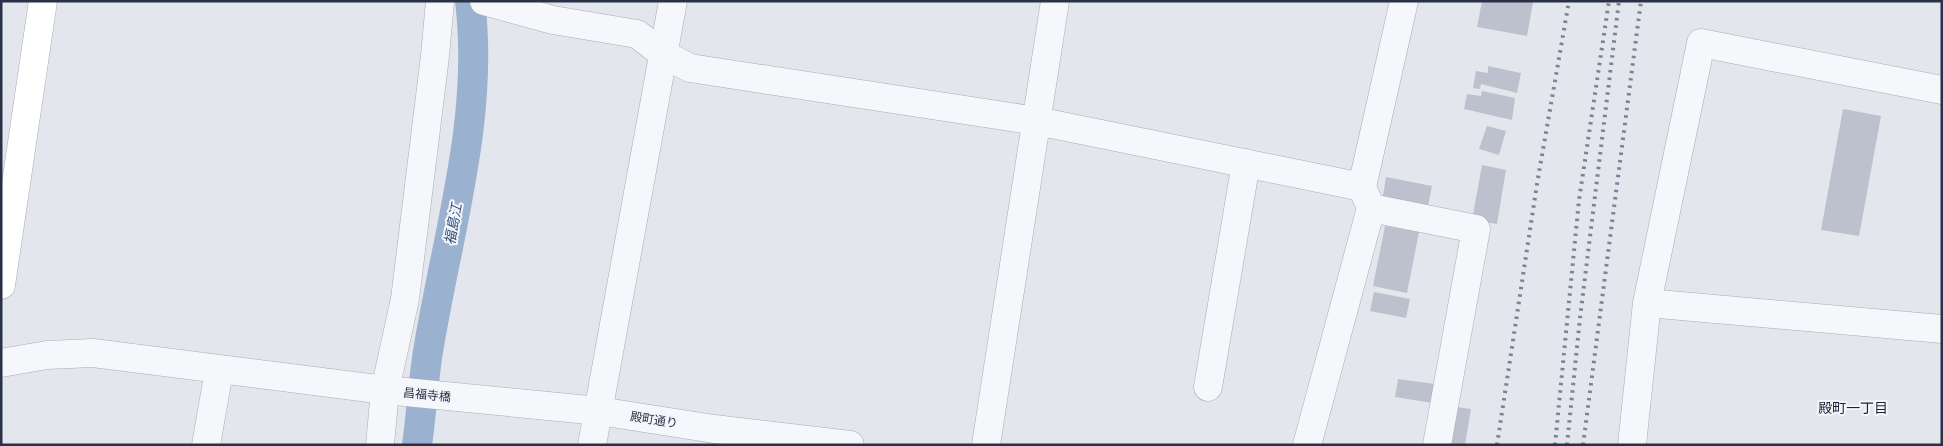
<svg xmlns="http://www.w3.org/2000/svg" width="1943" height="446" font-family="'Asap Condensed','Noto Sans JP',sans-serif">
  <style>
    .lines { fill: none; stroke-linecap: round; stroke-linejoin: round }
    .canal { stroke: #9bb1d0; stroke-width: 30 }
    .building { fill: #bcc1cd }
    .street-casing { stroke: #a7acb7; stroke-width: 29 }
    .secondary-casing { stroke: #a7acb7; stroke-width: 29 }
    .street { stroke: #f6f7fa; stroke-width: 28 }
    .secondary { stroke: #fff; stroke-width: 28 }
    .rail { stroke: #7a8498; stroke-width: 4; stroke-dasharray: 2.5 5; stroke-linecap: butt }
    .labels { text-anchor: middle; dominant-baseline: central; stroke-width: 4; stroke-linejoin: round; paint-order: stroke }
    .street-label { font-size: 12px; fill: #293147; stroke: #f3f5f9 }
    .water-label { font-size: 14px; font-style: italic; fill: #2e4c80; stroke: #f3f5f9 }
    .neighbourhood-label { font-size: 14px; fill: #1b2238; stroke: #f3f5f9 }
  </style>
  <rect width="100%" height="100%" fill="#e3e6ec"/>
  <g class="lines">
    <path class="canal" d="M417,445C421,416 423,387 427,358C445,241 485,121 470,1"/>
  </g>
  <path class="building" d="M1482,1L1533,2L1527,36L1477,27Z
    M1488,66L1521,73L1517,93L1481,84L1480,89L1473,88L1476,71L1488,73Z
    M1482,91L1515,98L1512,120L1464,109L1467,94L1481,96Z
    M1843,109L1881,116L1859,236L1821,230Z
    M1487,126L1506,131L1499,155L1479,149Z
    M1482,165L1506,170L1497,224L1472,220Z
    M1386,177L1432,186L1427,211L1382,202Z
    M1385,226L1419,232L1407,293L1373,286Z
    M1374,292L1410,299L1406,318L1370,311Z
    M1398,379L1442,385L1439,404L1395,397Z
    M1456,407L1471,409L1465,445H1450Z"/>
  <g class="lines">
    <g class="street-casing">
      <path id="street" d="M484,1L553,20L637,34L663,54L690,68L1037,121L1362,187
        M1404,1L1362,187L1371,208L1476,229L1437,445
        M1647,303L1942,329
        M1,363L47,355L93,353L385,390L599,411L714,429L850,445
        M1208,387L1246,163
        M206,445L219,371
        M380,445L385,390L405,299L435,56L440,1
        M592,445L673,1
        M986,445L1055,1
        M1307,445L1371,208
        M1632,445L1647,303L1701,43L1942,90"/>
    </g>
    <g class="secondary-casing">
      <path id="secondary" d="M1,285L43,1"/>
    </g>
    <use href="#street" class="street"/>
    <use href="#secondary" class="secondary"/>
    <path class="rail" d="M1497,445L1537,184L1569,1
      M1555,445L1579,200L1609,1
      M1567,445L1580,318L1619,1
      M1583,445L1641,1"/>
  </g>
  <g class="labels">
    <g class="street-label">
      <text transform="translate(427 395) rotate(6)">昌福寺橋</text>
      <text transform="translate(654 420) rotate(9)">殿町通り</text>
    </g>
    <g class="water-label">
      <text transform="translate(453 224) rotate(-80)">福島江</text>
    </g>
    <g class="neighbourhood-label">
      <text x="1853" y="408">殿町一丁目</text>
    </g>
  </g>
  <rect width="1943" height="446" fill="none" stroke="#293147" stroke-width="5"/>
</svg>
